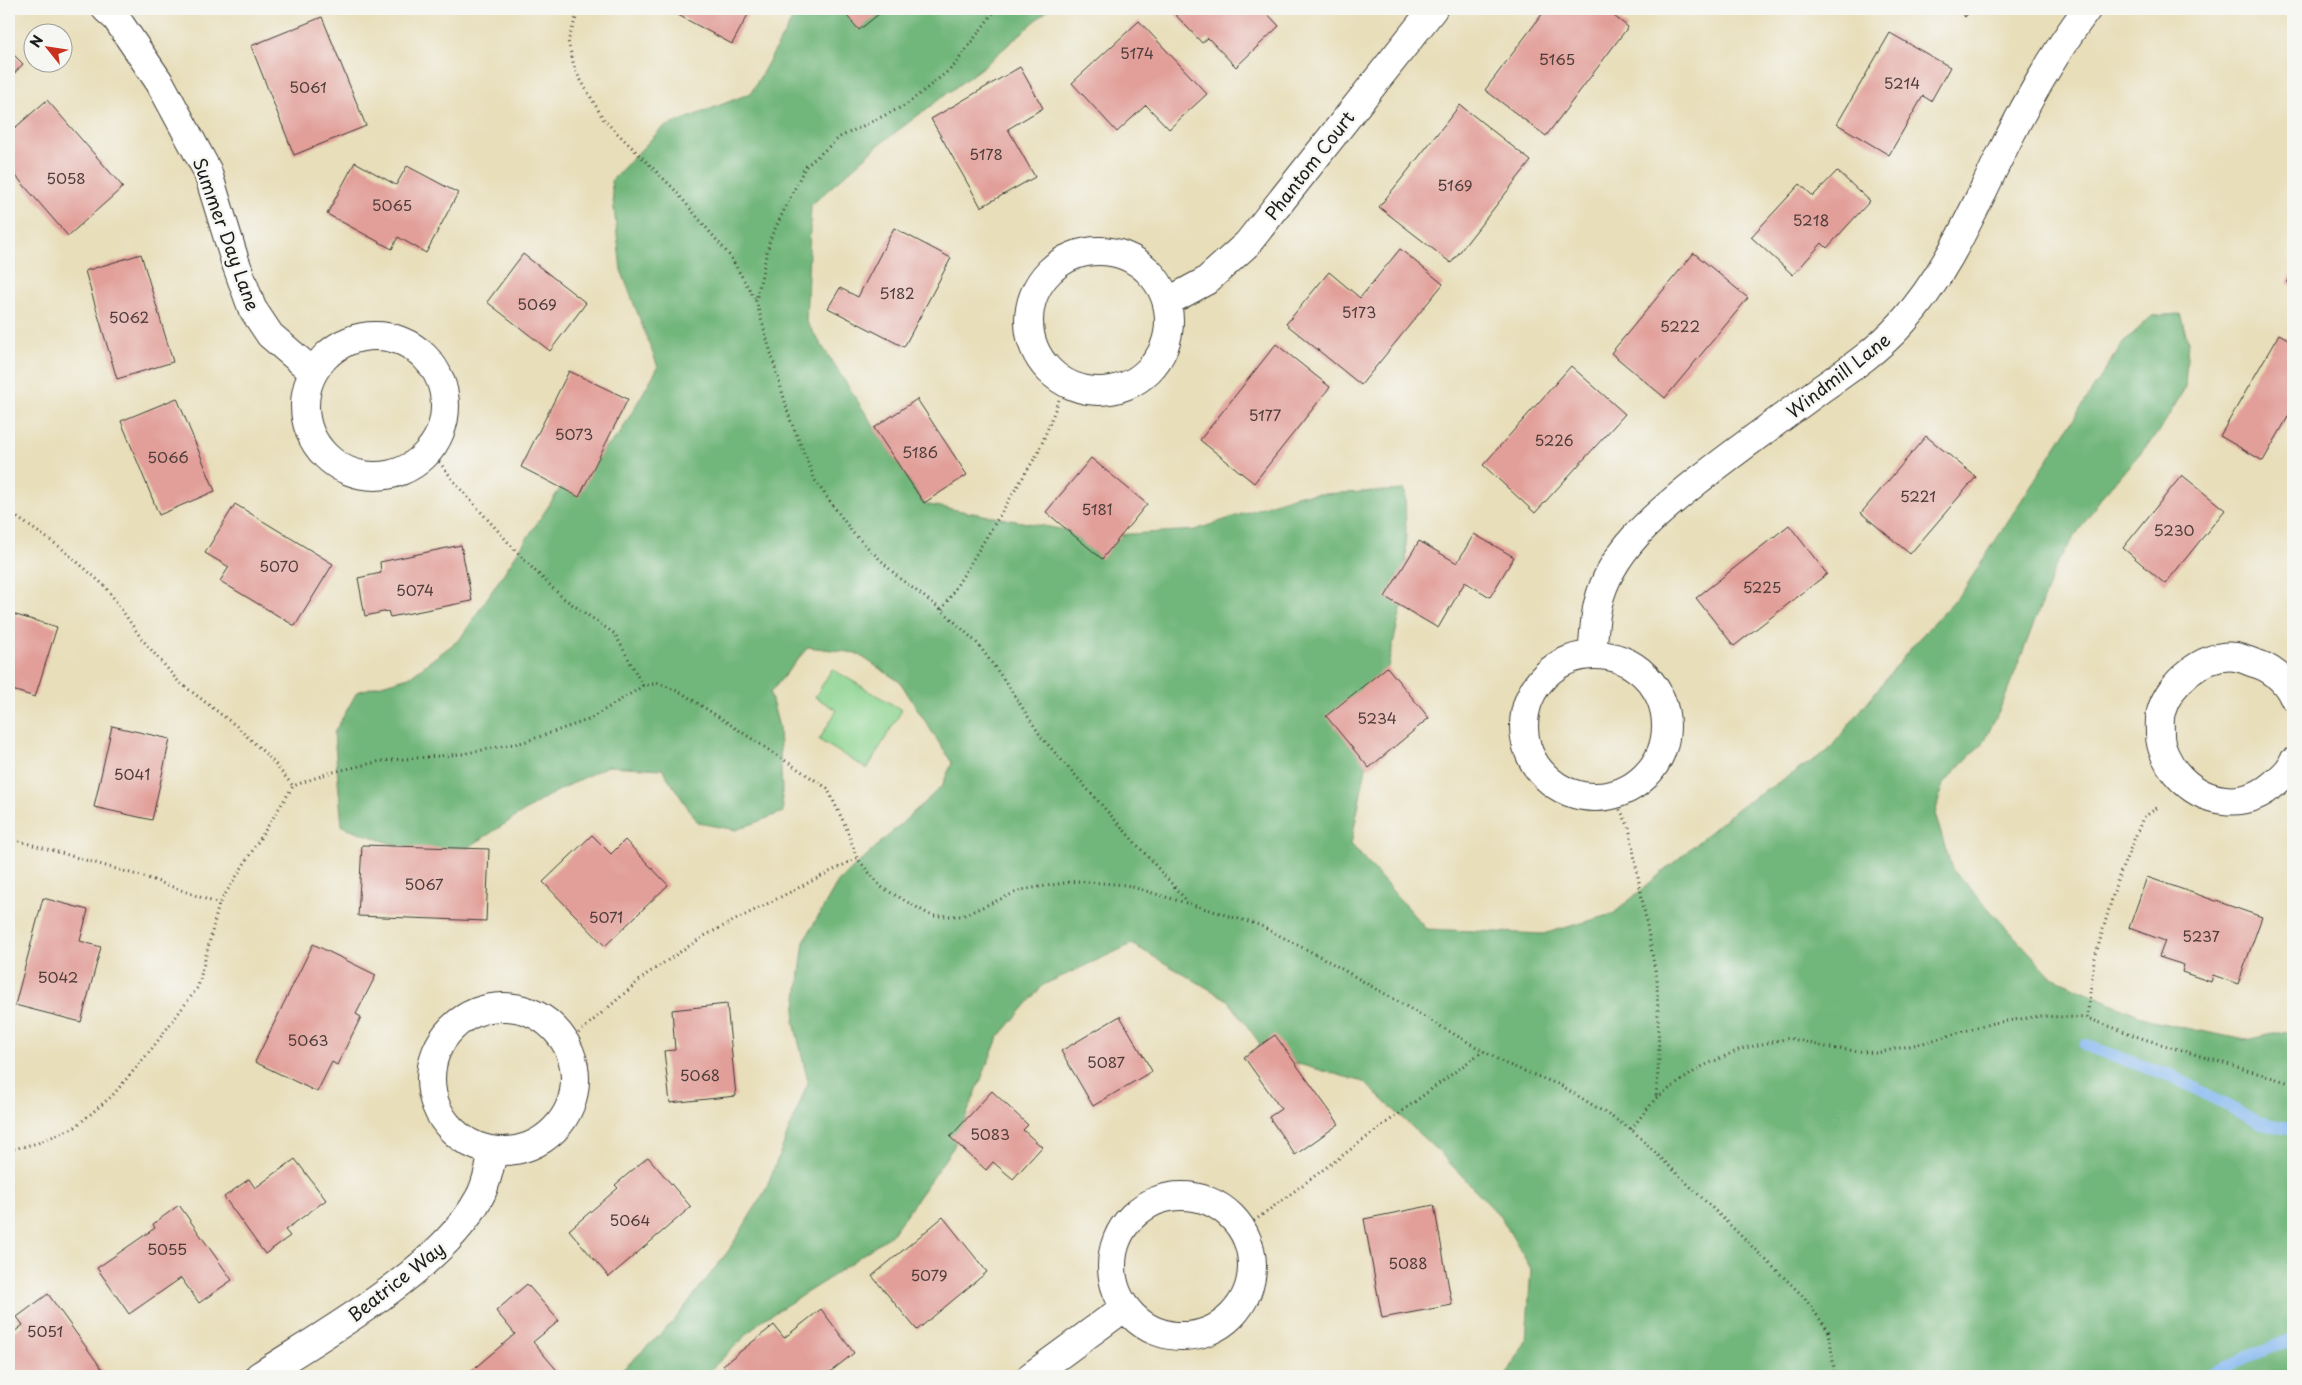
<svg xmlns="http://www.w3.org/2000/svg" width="2302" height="1385" font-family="'Playpen Sans',sans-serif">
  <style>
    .green { fill: #8cd490; stroke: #547856 }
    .forest { fill: #71b67a; stroke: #46694b }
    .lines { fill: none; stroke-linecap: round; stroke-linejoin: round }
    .stream { stroke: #84b7f1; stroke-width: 12 }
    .building { fill: #e29f99 }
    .minor-casing { stroke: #3b3934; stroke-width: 30 }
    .path { stroke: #3b3934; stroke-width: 3; stroke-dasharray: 1 4; stroke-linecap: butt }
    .minor { stroke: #fff; stroke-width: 28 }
    .labels { text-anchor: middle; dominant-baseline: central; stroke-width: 5; stroke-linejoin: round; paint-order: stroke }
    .number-label { font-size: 15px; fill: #4e3d3b }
    .street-label { font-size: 18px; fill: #1c1c1c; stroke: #f6f6f2 }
  </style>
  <rect width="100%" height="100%" fill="#f6f6f2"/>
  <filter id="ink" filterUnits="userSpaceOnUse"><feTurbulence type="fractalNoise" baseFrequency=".02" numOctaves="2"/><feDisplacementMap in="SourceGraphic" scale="10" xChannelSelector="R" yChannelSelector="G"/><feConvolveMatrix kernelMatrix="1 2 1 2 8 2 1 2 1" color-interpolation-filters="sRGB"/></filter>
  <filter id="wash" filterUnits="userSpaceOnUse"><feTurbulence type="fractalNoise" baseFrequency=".0096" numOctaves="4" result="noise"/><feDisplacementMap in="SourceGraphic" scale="20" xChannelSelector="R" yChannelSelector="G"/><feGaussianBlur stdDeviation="1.12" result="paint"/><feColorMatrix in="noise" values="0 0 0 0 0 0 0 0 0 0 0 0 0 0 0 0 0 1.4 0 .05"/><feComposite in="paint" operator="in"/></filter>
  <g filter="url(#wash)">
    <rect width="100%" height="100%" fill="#e8deba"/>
    <path class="green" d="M832,669L902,710L867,769L819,740L837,710L815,697Z"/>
    <path class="forest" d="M798,9H1049L985,65L880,144L811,205L806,321L924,504L1098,536L1195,530L1298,495L1405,490L1407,584L1375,722L1351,844L1426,929L1543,934L1613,914L1738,808L1828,751L1914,644L1963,591L2122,344L2152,316L2180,314L2188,341L2185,388L2159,432L2103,495L2058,561L2005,698L1985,740L1943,784L1935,814L1952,869L2052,977L2152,1021L2245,1040L2293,1030V1376H1506L1526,1341L1531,1269L1501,1217L1444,1157L1364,1082L1269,1056L1228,1000L1132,944L1043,985L998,1038L953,1148L892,1234L825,1281L761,1321L704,1376H616L674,1321L729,1250L765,1191L808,1082L794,1022L804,941L838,882L942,786L952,763L900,682L856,653L808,647L770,693L779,727L783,812L736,830L698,823L662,769L607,766L548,796L458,854L406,849L342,826L334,733L357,692L409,677L460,639L561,487L619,435L658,367L621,270L611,181L662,128L751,93Z"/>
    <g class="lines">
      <path class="stream" d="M2085,1045L2176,1078L2258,1122L2293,1129
        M2208,1376L2220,1368L2293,1339"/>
    </g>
    <g id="blocks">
      <path class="building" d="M667,9H751L732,44Z
        M841,9H885L859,30Z
        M1170,9H1263L1279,26L1236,67L1208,38L1202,43Z
        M1546,9H1605L1628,27L1546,136L1485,90Z
        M1956,9H1973L1965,17Z
        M322,17L366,126L294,155L251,46Z
        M1139,21L1207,94L1169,129L1146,105L1117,132L1072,83Z
        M1890,33L1950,67L1931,101L1923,96L1889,155L1837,124Z
        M9,50L23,64L9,79Z
        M1020,67L1043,108L1008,129L1035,177L981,207L931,119Z
        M47,100L123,187L68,236L9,168V133Z
        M1460,105L1531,161L1451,263L1379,207Z
        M355,162L396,185L407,166L458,193L426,253L398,237L392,249L327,214Z
        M1837,171L1870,201L1827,248L1822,243L1793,275L1751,237L1800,184L1813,196Z
        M894,228L951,258L904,347L828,308L840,288L858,297Z
        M1400,249L1443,284L1361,385L1286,324L1329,272L1360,298Z
        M1694,253L1748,298L1665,398L1611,353Z
        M141,254L173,362L117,379L85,271Z
        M523,254L586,303L550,351L487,302Z
        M2293,271V287L2287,283Z
        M2279,334L2293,342V408L2263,461L2220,436Z
        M1276,344L1330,387L1254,483L1200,440Z
        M1571,366L1625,414L1535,513L1483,465Z
        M569,371L628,399L579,497L521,467Z
        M177,398L215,491L159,515L121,421Z
        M917,399L967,475L924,503L874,428Z
        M1926,436L1976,477L1910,554L1861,513Z
        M1091,458L1147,504L1102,559L1046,512Z
        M2182,475L2225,510L2165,584L2123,548Z
        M235,504L333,564L295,626L220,581L229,567L205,553Z
        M1789,525L1827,574L1734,646L1696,598Z
        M1474,534L1514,557L1490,597L1465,582L1438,628L1385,597L1419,541L1457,563Z
        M461,545L472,601L390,617L388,611L365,616L358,578L381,573L380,562Z
        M9,613L57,627L35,697L9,689Z
        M1387,667L1429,718L1369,768L1326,716Z
        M112,726L170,739L152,820L94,807Z
        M592,835L611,854L625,840L668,885L605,946L543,882Z
        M362,845L489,849L486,921L358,916Z
        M2147,877L2262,917L2238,984L2213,975L2211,982L2182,972L2184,965L2159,957L2165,941L2129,928Z
        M43,898L88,910L80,941L101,947L81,1022L15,1005Z
        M313,944L376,975L356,1014L361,1017L337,1065L332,1062L317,1092L255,1062Z
        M727,1004L736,1096L670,1103L664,1051L675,1050L672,1010Z
        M1120,1016L1152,1071L1093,1106L1061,1051Z
        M1275,1035L1339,1124L1295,1155L1269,1117L1281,1109L1244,1057Z
        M992,1091L1028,1125L1023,1130L1042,1147L1013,1179L993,1162L986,1170L950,1137Z
        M648,1157L691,1207L609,1277L569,1230L618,1188L615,1185Z
        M295,1159L326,1200L285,1230L290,1236L265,1254L224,1197L249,1179L255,1188Z
        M179,1205L232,1280L199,1303L181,1278L129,1314L97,1268L155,1228L153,1224Z
        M1434,1205L1452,1305L1382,1318L1364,1219Z
        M943,1217L987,1272L917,1330L872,1276Z
        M527,1284L559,1321L533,1342L560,1374L558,1376H473L470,1372L515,1334L496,1311Z
        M48,1294L107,1376H9V1358L13,1355L9,1349V1336L23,1325L17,1317Z
        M821,1309L854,1353L825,1376H731L723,1365L774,1325L784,1338Z"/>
    </g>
  </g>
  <g filter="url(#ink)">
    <use href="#blocks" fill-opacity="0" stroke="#3b3934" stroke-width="1"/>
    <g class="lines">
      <g class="minor-casing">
        <path id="minor" d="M106,9L116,18L160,83L207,170L235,261L252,308L270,335L313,372
          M1029 321a70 70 0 1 1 140 0a70 70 0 1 1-140 0Z
          M1167,302L1206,281L1247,244L1433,9
          M305 406a70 70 0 1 1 140 0a70 70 0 1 1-140 0Z
          M1592,654C1594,638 1594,620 1598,604C1610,551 1656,514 1696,482C1737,450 1779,420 1821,389C1850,369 1879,349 1902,323C1944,277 1969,219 1996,164C2022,110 2051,57 2087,9
          M1524 726a71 71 0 1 1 142 0a71 71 0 1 1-142 0Z
          M2293,696C2286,680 2270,667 2254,663C2248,661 2242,658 2236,657C2204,653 2169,683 2161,712C2159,719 2160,728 2160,735C2160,748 2168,763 2176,773C2202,804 2245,811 2276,782C2283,776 2290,771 2293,762
          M431 1079a72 72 0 1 1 144 0a72 72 0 1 1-144 0Z
          M1112 1266a70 70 0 1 1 140 0a70 70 0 1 1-140 0Z
          M259,1376C326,1333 441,1269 479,1198C487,1185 489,1166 494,1151
          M1031,1376L1124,1308"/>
      </g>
      <path class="path" d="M579,9L568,41L575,70L604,120L673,188L730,256L756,301
        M996,9L953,67L906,105L840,137L805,167L770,239L756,301L790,419L816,482L853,533L899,578L942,610L978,644L1007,684L1042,738L1187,901
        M430,450L457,485L524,560L563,598L615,634L643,686
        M9,512L60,547L106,587L141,638L178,681L236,726L270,758L293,786
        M942,610L1039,451L1065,384
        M1613,796L1629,827L1657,980L1659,1057L1656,1098
        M9,838L151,879L219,904
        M2087,1018L2094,961L2117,881L2143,818L2158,807
        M567,1043L647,974L704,936L857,858
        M1631,1129L1656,1098L1701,1067L1741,1049L1789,1038L1830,1048L1876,1053L1923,1043L1993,1023L2040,1016L2087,1018L2144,1039L2293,1084
        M9,1150L38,1143L75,1127L112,1096L151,1050L198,987L219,904L293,786L329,773L381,761L462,754L524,742L588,720L643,686L658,683L682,693L827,788L846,827L857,858L881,887L932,916H962L1021,890L1077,881L1126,885L1259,925L1321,957L1504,1063L1562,1086L1631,1129L1804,1297L1829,1332L1835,1376
        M1242,1230L1483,1051"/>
      <use href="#minor" class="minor"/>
    </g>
  </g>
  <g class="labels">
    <g class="number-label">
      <text x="1137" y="52">5174</text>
      <text x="1557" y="58">5165</text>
      <text x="1902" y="82">5214</text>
      <text x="308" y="86">5061</text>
      <text x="986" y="153">5178</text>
      <text x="66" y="177">5058</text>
      <text x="1455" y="184">5169</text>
      <text x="392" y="204">5065</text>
      <text x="1811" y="219">5218</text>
      <text x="897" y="292">5182</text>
      <text x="537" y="303">5069</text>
      <text x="1359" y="311">5173</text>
      <text x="129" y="316">5062</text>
      <text x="1680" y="325">5222</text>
      <text x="1265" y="414">5177</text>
      <text x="574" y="433">5073</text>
      <text x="1554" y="439">5226</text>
      <text x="920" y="451">5186</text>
      <text x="168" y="456">5066</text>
      <text x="1918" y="495">5221</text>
      <text x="1097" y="508">5181</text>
      <text x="2174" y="529">5230</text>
      <text x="279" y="565">5070</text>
      <text x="1762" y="586">5225</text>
      <text x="415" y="589">5074</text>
      <text x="1377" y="717">5234</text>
      <text x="132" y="773">5041</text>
      <text x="424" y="883">5067</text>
      <text x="606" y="916">5071</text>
      <text x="2201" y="935">5237</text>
      <text x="58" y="976">5042</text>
      <text x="308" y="1039">5063</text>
      <text x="1106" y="1061">5087</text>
      <text x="700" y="1074">5068</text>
      <text x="990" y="1133">5083</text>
      <text x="630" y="1219">5064</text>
      <text x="167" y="1248">5055</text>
      <text x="1408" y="1262">5088</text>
      <text x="929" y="1274">5079</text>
      <text x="45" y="1330">5051</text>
    </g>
    <g class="street-label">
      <text transform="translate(1309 165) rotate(-52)">Phantom Court</text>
      <text transform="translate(227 234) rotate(70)">Summer Day Lane</text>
      <text transform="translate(1838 375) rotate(-38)">Windmill Lane</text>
      <text transform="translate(396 1281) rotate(-38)">Beatrice Way</text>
    </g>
  </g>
  <rect width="2302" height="1385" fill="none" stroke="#f6f6f2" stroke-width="30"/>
  <g transform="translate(48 48) rotate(300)"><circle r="24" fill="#f6f6f2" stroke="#9f9f9c"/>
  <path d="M0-4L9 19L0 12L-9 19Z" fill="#c8321e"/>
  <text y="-8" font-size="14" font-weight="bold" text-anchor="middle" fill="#1c1c1c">N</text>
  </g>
</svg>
